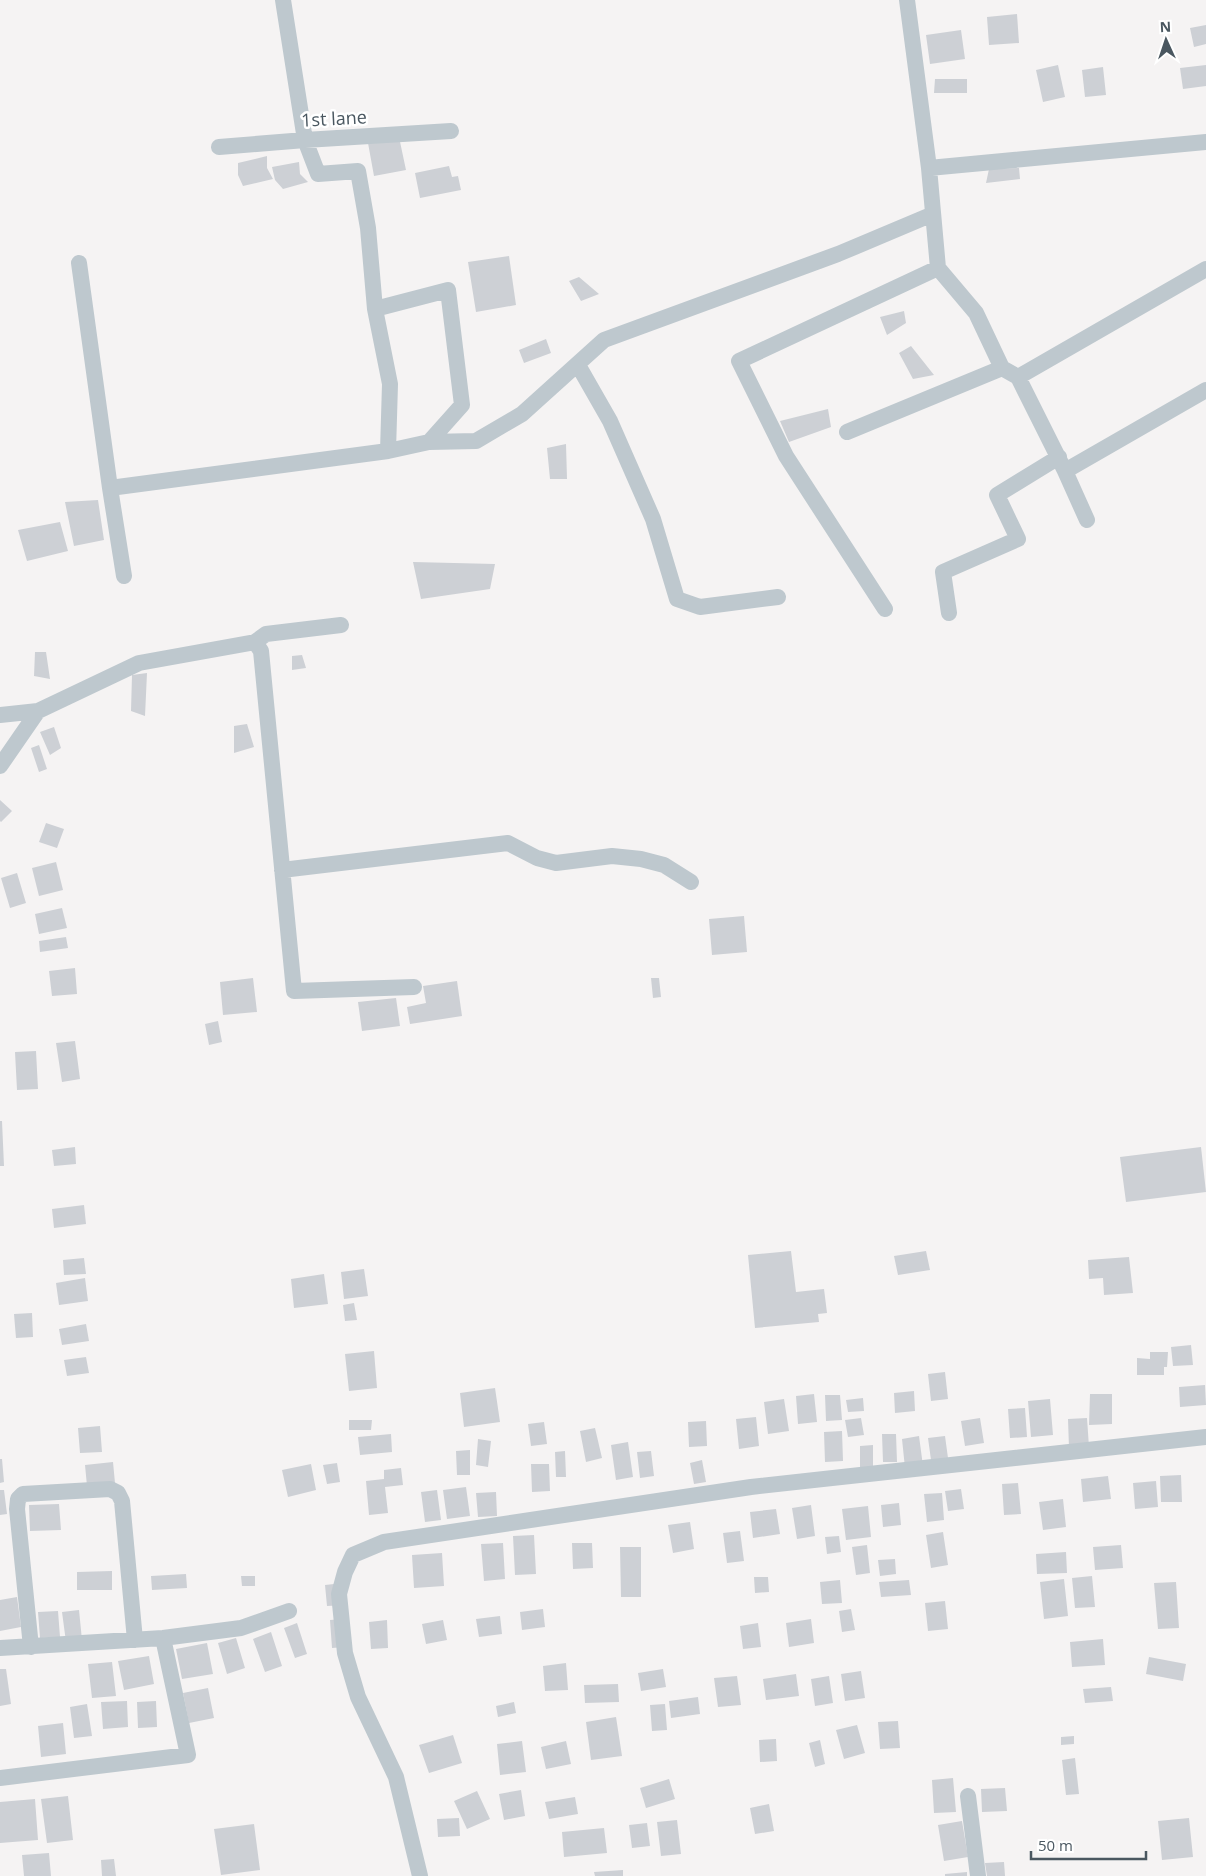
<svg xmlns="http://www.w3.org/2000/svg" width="1206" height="1876" font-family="'Open Sans',sans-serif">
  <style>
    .building { fill: #cdd0d5 }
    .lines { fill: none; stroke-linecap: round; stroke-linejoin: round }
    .minor { stroke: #bec8ce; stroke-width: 16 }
    .labels { text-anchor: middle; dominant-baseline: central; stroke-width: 5; stroke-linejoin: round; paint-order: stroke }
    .street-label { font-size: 18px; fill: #4a5760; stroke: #fff }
  </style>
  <rect width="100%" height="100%" fill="#f5f3f3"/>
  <path class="building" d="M1017,14L1019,43L989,45L987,17Z
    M1206,25V44L1194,47L1190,28Z
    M961,30L965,59L930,64L926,35Z
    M1058,65L1065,97L1043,102L1036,70Z
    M1206,65V86L1183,89L1180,68Z
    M1103,67L1106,95L1085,97L1082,70Z
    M935,79H967V93H934Z
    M399,137L406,170L374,176L368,143Z
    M267,156V168L273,179L243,186L238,175V163Z
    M299,162L300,174L308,182L283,189L275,180L272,167Z
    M449,166L452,177L458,176L461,190L420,198L415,173Z
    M1019,168L1020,179L986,183L989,169Z
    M509,256L516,305L476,312L468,262Z
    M579,277L599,294L581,301L569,281Z
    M904,311L906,323L887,335L880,317Z
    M546,339L551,353L524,363L519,350Z
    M911,346L934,375L913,379L899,353Z
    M828,409L831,427L789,442L780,421Z
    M566,444L567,479H550L547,448Z
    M98,500L104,540L74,546L65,502Z
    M60,522L68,551L27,561L18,530Z
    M413,562L495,564L490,589L421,599Z
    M35,652H46L50,679L34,676Z
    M302,655L306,668L292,670V656Z
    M147,673L145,716L131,711L132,675Z
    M247,724L254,747L234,753V726Z
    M54,727L61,748L50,755L40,732Z
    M39,745L47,769L39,772L31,748Z
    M0,800L12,811L1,822L0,821Z
    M46,823L64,829L57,848L39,842Z
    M56,862L63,890L39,896L32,868Z
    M17,873L26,903L10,908L1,878Z
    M62,908L67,928L39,934L35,914Z
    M744,916L747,952L712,955L709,919Z
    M66,937L68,948L40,952L39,941Z
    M75,968L77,994L52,996L49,971Z
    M253,978L257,1012L223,1015L220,982Z
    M651,978H659L661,997L653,998Z
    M457,981L462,1016L410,1024L407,1007L426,1003L423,986Z
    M396,998L400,1026L362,1031L358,1002Z
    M218,1021L222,1042L209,1045L205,1024Z
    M75,1041L80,1079L62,1082L56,1043Z
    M36,1051L38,1089L17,1090L15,1052Z
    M0,1121H2L4,1166H0Z
    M75,1147L76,1164L54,1166L52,1150Z
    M1201,1147L1206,1192L1126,1202L1120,1157Z
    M84,1205L86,1224L54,1228L52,1209Z
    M791,1251L796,1292L824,1289L827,1313L818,1314L819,1322L755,1328L748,1255Z
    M926,1251L930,1270L898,1275L894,1256Z
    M1129,1257L1133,1293L1104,1295L1103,1278L1089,1279L1088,1260Z
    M84,1258L86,1274L64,1275L63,1260Z
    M364,1269L368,1296L344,1299L341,1272Z
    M324,1274L328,1304L294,1308L291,1279Z
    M85,1278L88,1301L59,1305L56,1283Z
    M354,1303L357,1320L345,1321L343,1305Z
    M32,1313L33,1337L16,1338L14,1314Z
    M86,1324L89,1341L62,1345L59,1329Z
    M1191,1345L1193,1365L1173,1366L1171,1347Z
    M374,1351L377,1388L349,1391L345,1354Z
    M1150,1352H1168L1167,1367H1164V1375H1137V1358L1150,1359Z
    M86,1357L89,1373L67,1376L64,1360Z
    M945,1372L948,1399L931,1401L928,1374Z
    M1205,1385L1206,1405L1180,1407L1179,1387Z
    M495,1388L500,1422L464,1427L460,1393Z
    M914,1391L915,1411L895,1413L894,1393Z
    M814,1394L817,1422L798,1424L796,1396Z
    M1090,1394H1112V1424L1089,1425Z
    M825,1395H840L842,1420L826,1421Z
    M863,1398L864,1411L848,1412L846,1400Z
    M784,1399L789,1431L768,1434L764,1402Z
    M1050,1399L1053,1435L1031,1437L1028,1401Z
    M1025,1408L1027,1437L1010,1438L1008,1409Z
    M756,1417L759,1446L739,1449L736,1419Z
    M861,1418L864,1435L848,1437L845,1420Z
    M980,1418L984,1443L965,1446L961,1421Z
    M1087,1418L1089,1447L1069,1448L1068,1419Z
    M349,1420H372L371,1430H349Z
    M706,1421L707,1446L689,1447L688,1422Z
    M544,1422L547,1444L531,1446L528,1424Z
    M100,1426L102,1452L80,1453L78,1428Z
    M595,1428L602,1458L586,1462L580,1431Z
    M842,1431L843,1461L825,1462L824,1432Z
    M391,1434L392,1452L360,1455L358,1437Z
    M882,1434H896L897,1462H883Z
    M919,1436L923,1466L905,1468L902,1439Z
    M945,1436L948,1458L931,1460L928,1438Z
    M478,1439L491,1441L488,1467L476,1465Z
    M628,1442L633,1477L616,1480L611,1445Z
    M873,1445V1468H860V1446Z
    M470,1450V1475H457L456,1451Z
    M565,1451L566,1477H556L555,1452Z
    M651,1451L654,1476L640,1478L637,1452Z
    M0,1459H2L4,1482L0,1483Z
    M702,1460L706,1482L694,1484L690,1463Z
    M113,1462L115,1483L87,1486L85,1465Z
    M337,1463L340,1482L327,1484L323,1465Z
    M311,1464L316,1490L288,1497L282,1470Z
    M531,1464H549L550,1491L532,1492Z
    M401,1468L403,1485L385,1487L388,1513L369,1515L366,1481L384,1479V1470Z
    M1181,1475L1182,1502H1161L1160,1476Z
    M1108,1476L1111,1499L1083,1502L1081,1479Z
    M1156,1481L1158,1507L1135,1509L1133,1483Z
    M1018,1483L1021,1514L1004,1515L1002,1484Z
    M466,1487L470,1516L447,1519L443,1490Z
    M961,1489L964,1509L948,1511L945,1491Z
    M0,1490H4L7,1514L0,1515Z
    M437,1490L441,1520L425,1522L421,1492Z
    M496,1492L497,1516L478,1517L476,1493Z
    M942,1493L944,1520L927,1522L924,1494Z
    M1063,1499L1066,1527L1043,1530L1039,1502Z
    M899,1503L901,1525L883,1527L881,1505Z
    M59,1504L61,1530L30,1531L29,1505Z
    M811,1505L815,1536L797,1539L792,1508Z
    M868,1506L871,1537L846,1540L842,1509Z
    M776,1509L780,1534L753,1538L750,1512Z
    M690,1522L694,1549L673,1553L668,1525Z
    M740,1531L744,1561L727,1563L723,1533Z
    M943,1532L948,1565L931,1568L926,1535Z
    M534,1535L536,1574L515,1575L513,1536Z
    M839,1536L841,1552L827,1554L825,1537Z
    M503,1543L505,1579L484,1581L481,1544Z
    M572,1543H592L593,1568L573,1569Z
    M867,1545L870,1573L856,1575L852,1547Z
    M1121,1545L1123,1568L1095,1570L1093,1547Z
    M620,1547H641V1597H621Z
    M1066,1552L1067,1573L1037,1574L1036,1554Z
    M442,1553L444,1586L414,1588L412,1555Z
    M895,1559L896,1574L880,1576L878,1560Z
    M112,1571V1590H77V1572Z
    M186,1574L187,1588L152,1590L151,1576Z
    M241,1576H255V1586H242Z
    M1092,1576L1095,1607L1075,1608L1072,1578Z
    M754,1577H768L769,1592L755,1593Z
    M1064,1579L1068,1616L1044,1619L1040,1582Z
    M840,1580L842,1603L822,1604L820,1582Z
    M909,1580L911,1595L881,1597L879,1582Z
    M1176,1582L1179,1628L1158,1629L1154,1583Z
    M343,1583L345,1605L327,1606L325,1585Z
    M17,1597L21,1627L0,1631V1600Z
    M945,1601L948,1629L928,1631L925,1603Z
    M543,1609L545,1627L522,1630L520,1612Z
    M851,1609L855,1630L842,1632L839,1611Z
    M79,1610L82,1640L66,1642L62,1612Z
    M58,1611L60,1637L40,1638L38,1612Z
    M500,1616L502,1634L479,1637L476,1619Z
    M343,1619L345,1647L332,1648L330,1620Z
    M811,1619L814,1643L789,1647L786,1623Z
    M387,1620L388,1648L371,1649L369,1622Z
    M443,1620L447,1640L426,1644L422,1624Z
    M297,1623L307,1654L295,1658L284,1628Z
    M758,1623L761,1647L743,1649L740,1626Z
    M271,1632L282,1666L265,1672L253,1639Z
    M236,1638L245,1668L227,1674L218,1643Z
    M1103,1639L1105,1665L1072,1667L1070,1642Z
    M207,1643L213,1674L182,1679L176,1649Z
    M149,1656L154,1684L124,1690L118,1661Z
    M1149,1657L1186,1664L1183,1681L1146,1674Z
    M112,1662L116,1696L92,1698L88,1664Z
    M566,1663L568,1690L545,1691L543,1666Z
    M0,1669H6L11,1704L0,1706Z
    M663,1669L666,1687L641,1691L638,1673Z
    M861,1671L865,1698L845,1701L841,1674Z
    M796,1674L799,1696L766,1700L763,1679Z
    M737,1676L741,1705L718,1707L714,1678Z
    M829,1676L833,1703L815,1706L811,1679Z
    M618,1684L619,1702L585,1703L584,1685Z
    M1111,1687L1113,1701L1085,1703L1083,1689Z
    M208,1688L214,1718L189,1723L183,1693Z
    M698,1697L700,1714L671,1718L669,1701Z
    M127,1701L128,1727L103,1729L101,1702Z
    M156,1701L157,1727L138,1728L137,1702Z
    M514,1702L516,1713L498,1717L496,1706Z
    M87,1704L92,1736L74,1738L70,1707Z
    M665,1704L667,1730L652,1731L650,1705Z
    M616,1717L622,1756L591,1760L586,1722Z
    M898,1721L900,1748L880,1749L878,1722Z
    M63,1723L66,1754L41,1757L38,1726Z
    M857,1725L865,1753L844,1759L836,1730Z
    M453,1735L462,1763L429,1773L419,1745Z
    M1074,1736V1744L1061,1745V1737Z
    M776,1739L777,1761L760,1762L759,1740Z
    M820,1740L825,1764L815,1767L809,1743Z
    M522,1741L526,1772L500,1775L497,1744Z
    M566,1741L571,1764L546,1769L541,1747Z
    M1075,1758L1079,1794L1066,1795L1062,1760Z
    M953,1778L956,1812L934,1813L932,1780Z
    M669,1779L675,1799L646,1808L640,1788Z
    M1005,1788L1007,1811L982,1812L981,1789Z
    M521,1790L525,1816L504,1820L499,1794Z
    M477,1791L490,1819L467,1829L454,1801Z
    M68,1796L73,1840L47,1843L41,1799Z
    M575,1797L578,1814L549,1819L545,1802Z
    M35,1799L38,1840L0,1843V1802Z
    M769,1804L774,1831L755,1834L750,1808Z
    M459,1818L460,1836L438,1837L437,1819Z
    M1189,1818L1193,1857L1162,1860L1158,1821Z
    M677,1820L681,1854L661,1856L657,1822Z
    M962,1821L968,1857L944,1861L938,1825Z
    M647,1823L650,1846L632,1848L629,1825Z
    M254,1824L260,1870L221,1875L214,1829Z
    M604,1828L607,1853L564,1857L562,1832Z
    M49,1853L51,1876H24L22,1855Z
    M114,1859L116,1876H102L101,1860Z
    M1004,1862L1005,1876H987L985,1863Z
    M623,1870V1876H595L594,1872Z
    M967,1872V1876H945V1874Z"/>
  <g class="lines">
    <path class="minor" d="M283,0L305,140L318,174L358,171L368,228L375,309L448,290L462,405L429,442L388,451L390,384L375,309
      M907,0L929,168L938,268L976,313L1002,368L1018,377L1206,269
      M219,147L305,140L451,131
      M929,168L1206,142
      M79,263L110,488L124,576
      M578,365L610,421L653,519L677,599L700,607L778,597
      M1018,377L1065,471L1087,520
      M847,432L1002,368
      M429,442L476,441L522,414L604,340L838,254L933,214
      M1065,471L1206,390
      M110,488L388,451
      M885,609L786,456L739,361L938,268
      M949,613L943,572L1018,539L997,495L1059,457
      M255,642L261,651L294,991L414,987
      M0,715L38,711L139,663L255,642L266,634L341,625
      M0,766L38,711
      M282,870L508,843L537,858L556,863L612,856L641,859L664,865L691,882
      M31,1647L17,1509L18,1499L23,1494L110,1489L118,1493L122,1501L135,1640
      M0,1648L163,1638L241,1628L289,1611
      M0,1778L188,1755L163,1638
      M968,1796L978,1876
      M420,1876L396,1777L358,1697L345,1653L339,1594L345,1572L353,1555L384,1542L751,1487L1206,1437"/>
  </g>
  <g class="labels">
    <g class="street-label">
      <text transform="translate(334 118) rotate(-3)">1st lane</text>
    </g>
  </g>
  <g transform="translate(1166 40) rotate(357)" stroke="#ffffff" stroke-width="4" paint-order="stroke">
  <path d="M0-4L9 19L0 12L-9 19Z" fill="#4a5760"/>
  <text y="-8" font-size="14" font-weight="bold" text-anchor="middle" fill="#4a5760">N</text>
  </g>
  <path d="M1031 1851v8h115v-8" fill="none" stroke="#4a5760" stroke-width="2.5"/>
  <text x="1038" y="1851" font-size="15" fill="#4a5760" stroke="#ffffff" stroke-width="4" paint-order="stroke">50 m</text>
</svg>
